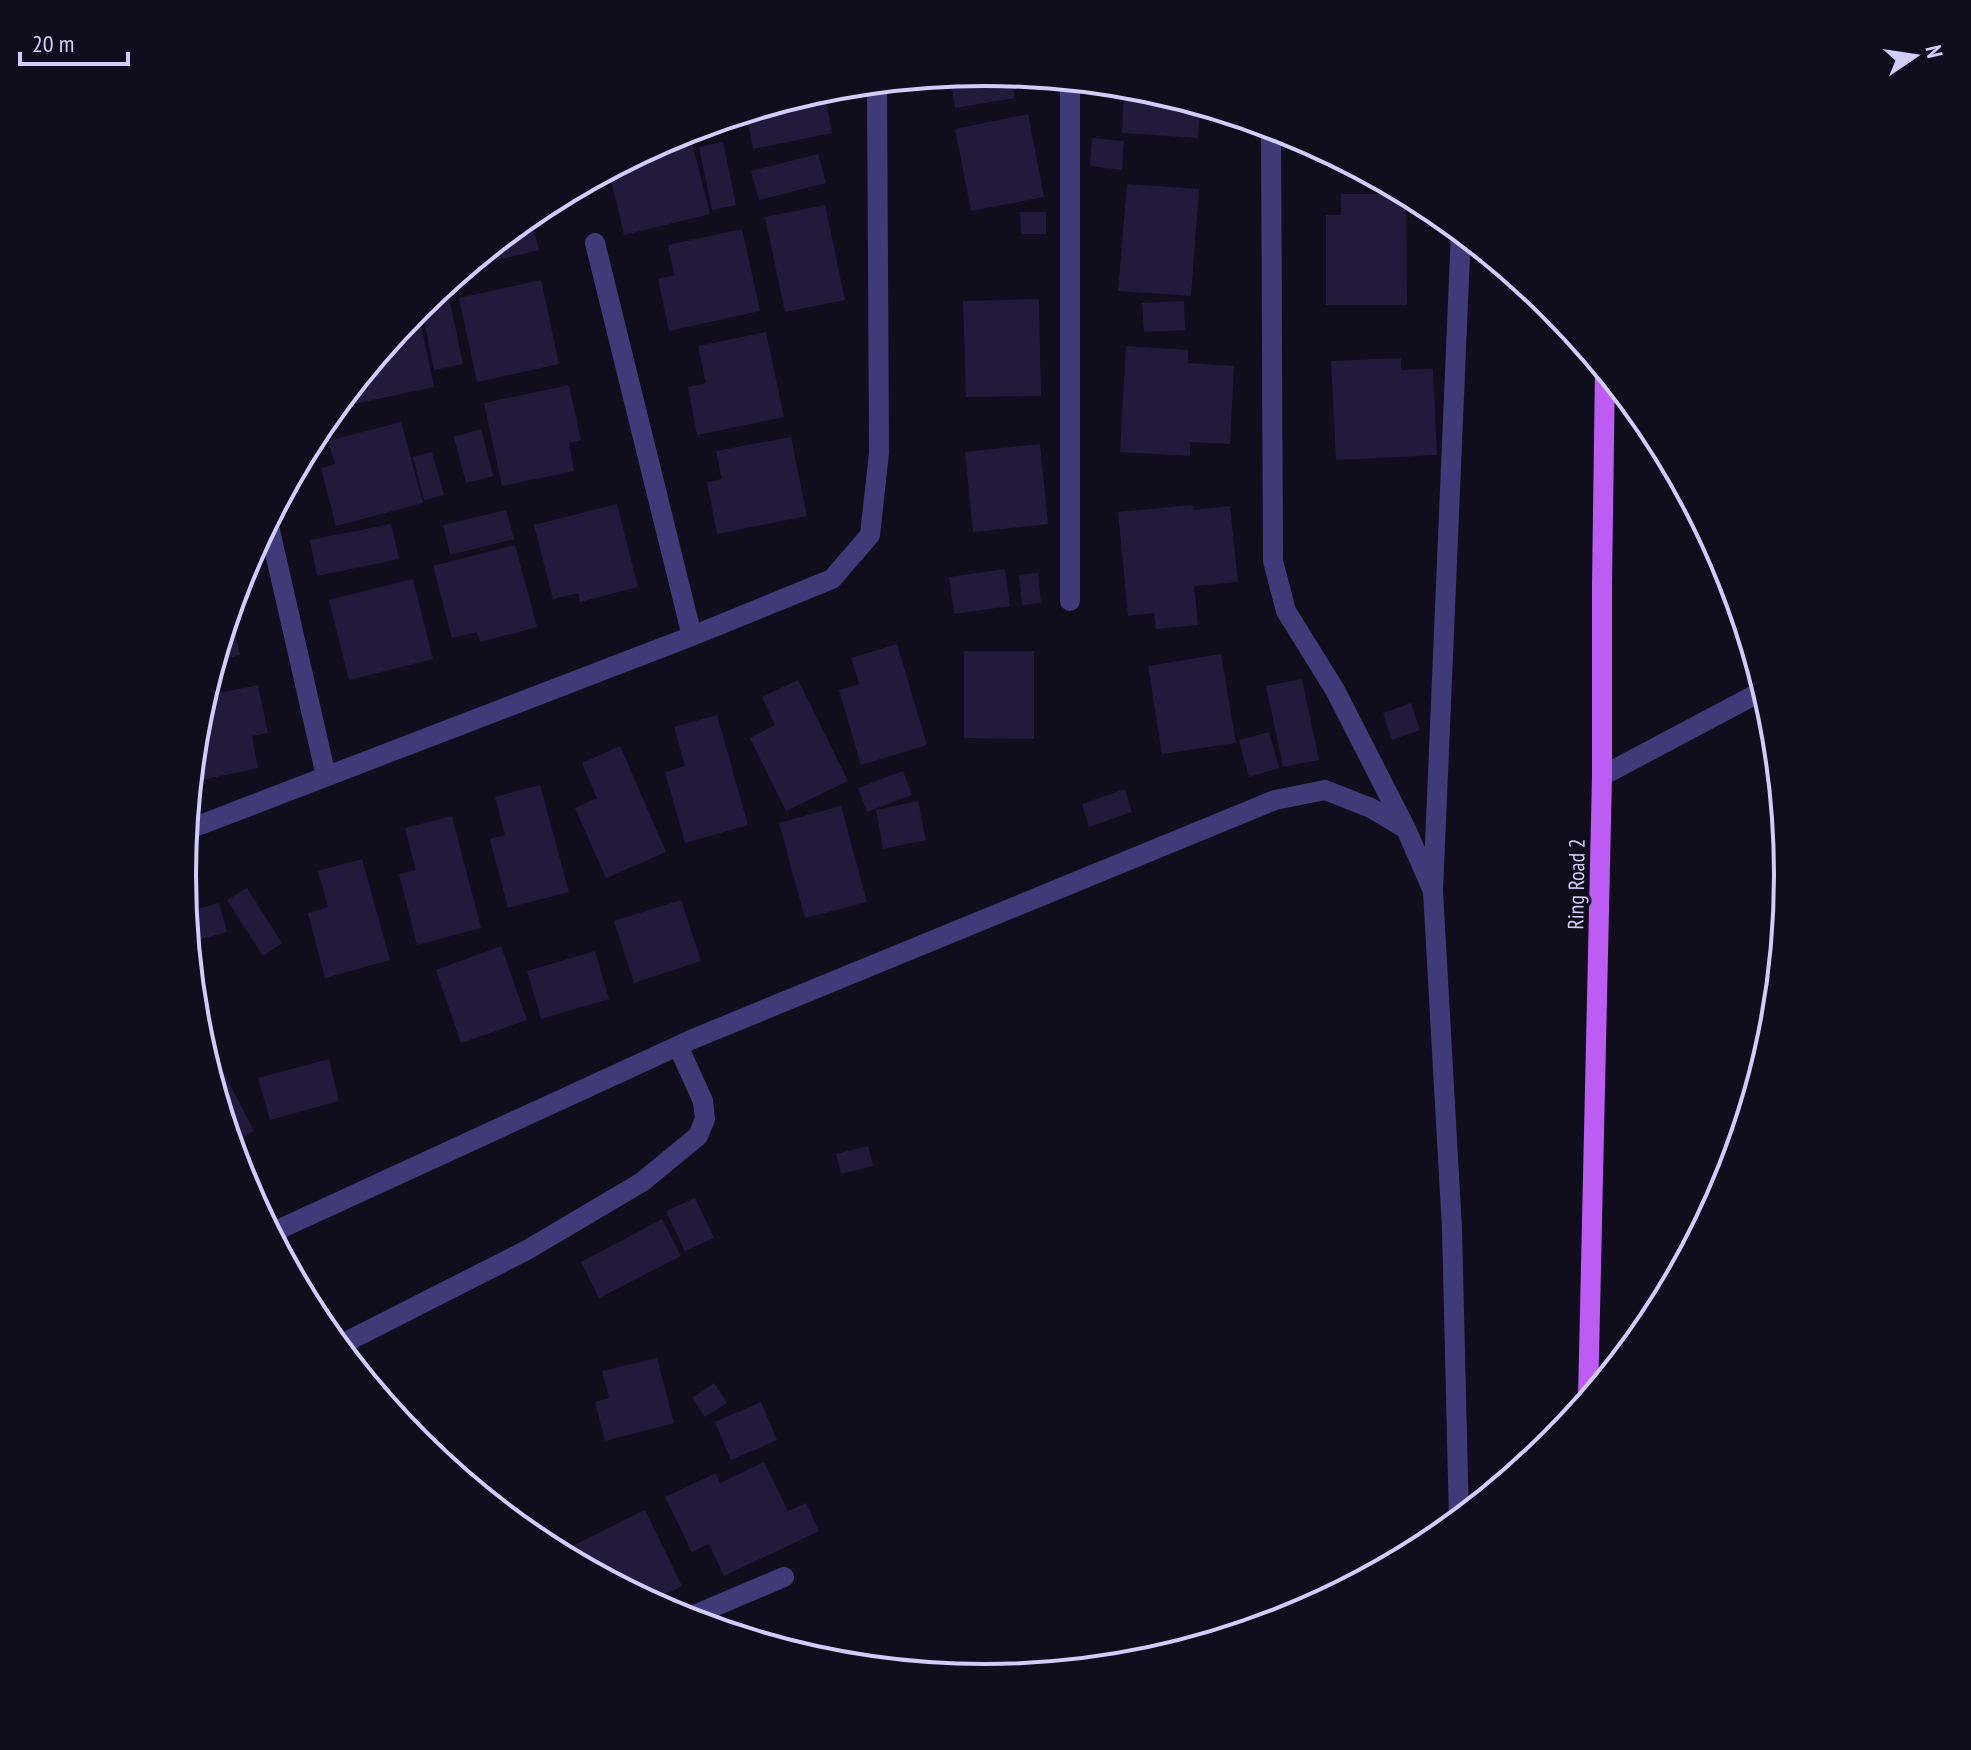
<svg xmlns="http://www.w3.org/2000/svg" width="1971" height="1750" font-family="'PT Sans Narrow',sans-serif">
  <style>
    .building { fill: #221a3b }
    .lines { fill: none; stroke-linecap: round; stroke-linejoin: round }
    .service { stroke: #3f3b78; stroke-width: 20 }
    .minor { stroke: #3f3b78; stroke-width: 20 }
    .primary { stroke: #bd5cf2; stroke-width: 20 }
    .labels { text-anchor: middle; dominant-baseline: central; stroke-width: 6; stroke-linejoin: round; paint-order: stroke }
    .street-label { font-size: 22px; fill: #d2ccfb; stroke: #100d1c }
    .rim { fill: none; stroke: #d2ccfb; stroke-width: 4 }
  </style>
  <rect width="100%" height="100%" fill="#100d1c"/>
  <path class="building" d="M986,72L1011,74L1015,98L955,108L950,76Z
    M1124,86L1143,88L1200,105L1198,138L1122,133Z
    M824,89L832,133L753,149L746,113Z
    M1028,114L1044,197L971,211L955,129Z
    M689,130L710,214L624,235L610,176L622,173L620,164L679,133Z
    M1092,138L1124,141L1122,170L1090,166Z
    M723,142L736,205L712,210L699,147Z
    M818,154L826,183L759,200L751,171Z
    M1127,184L1199,189L1191,296L1118,291Z
    M1341,194H1406L1407,305H1326V215H1341Z
    M825,205L845,300L785,312L765,217Z
    M1020,212H1046V234H1021Z
    M530,215L539,250L465,268Z
    M742,229L760,311L669,331L658,279L674,275L668,245Z
    M541,280L559,364L477,382L459,298Z
    M449,297L463,364L434,370L421,305L424,302Z
    M1039,299L1041,396L966,397L963,301Z
    M1184,301L1185,330L1144,332L1142,303Z
    M415,310H418L434,387L335,408Z
    M766,332L784,417L697,435L688,387L706,383L698,346Z
    M1126,346L1188,350V363L1234,366L1230,444L1190,442V456L1120,452Z
    M1401,358V370L1433,369L1437,455L1336,460L1331,361Z
    M569,385L581,440L569,443L574,471L502,486L484,403Z
    M401,422L423,503L336,526L321,468L335,464L328,441Z
    M481,429L493,476L466,483L454,437Z
    M791,437L807,516L717,534L707,482L722,479L716,451Z
    M1040,444L1048,524L973,532L965,452Z
    M432,452L444,495L424,500L413,457Z
    M617,504L638,587L580,602L578,593L553,599L534,525Z
    M1192,505L1193,510L1230,506L1238,582L1194,586L1198,625L1156,629L1154,613L1128,616L1118,512Z
    M506,510L514,539L450,555L443,525Z
    M391,524L399,559L317,576L310,540Z
    M515,545L537,627L480,642L477,632L452,638L433,566Z
    M1005,569L1010,606L954,614L949,577Z
    M1038,573L1041,603L1022,605L1019,575Z
    M413,579L433,659L349,680L329,600Z
    M230,614L240,655L215,662Z
    M897,644L927,745L861,765L839,690L859,684L851,658Z
    M964,651H1034V739L964,738Z
    M1221,654L1236,743L1162,754L1148,666Z
    M1302,679L1319,760L1283,767L1266,686Z
    M798,680L848,781L786,811L750,738L775,725L762,697Z
    M258,685L268,733L252,736L258,768L192,782L198,718L205,696Z
    M1411,703L1420,730L1392,740L1383,713Z
    M717,715L748,825L685,843L665,772L685,766L674,727Z
    M1269,732L1279,768L1249,777L1239,740Z
    M620,746L666,852L606,878L575,808L597,798L582,763Z
    M903,771L912,795L867,812L858,788Z
    M540,785L569,892L508,908L490,839L505,835L495,797Z
    M1125,789L1132,812L1089,827L1082,804Z
    M918,801L926,840L883,849L876,810Z
    M841,806L867,902L805,918L779,823Z
    M452,816L481,928L417,945L399,874L416,870L405,828Z
    M362,859L390,960L325,978L308,913L328,907L318,871Z
    M247,888L282,943L263,956L227,900Z
    M681,900L701,961L634,983L614,921Z
    M219,903L227,932L201,939L194,910Z
    M501,946L527,1020L461,1043L436,970Z
    M595,951L609,999L541,1019L527,971Z
    M195,983L206,1024L197,1027L193,984Z
    M329,1059L339,1101L270,1120L258,1078Z
    M224,1073L254,1131L232,1143L212,1079Z
    M868,1146L873,1166L841,1174L836,1154Z
    M695,1198L714,1238L685,1251L666,1211Z
    M662,1219L681,1256L599,1298L581,1262Z
    M657,1358L674,1423L605,1441L595,1402L609,1398L602,1371Z
    M714,1383L727,1403L705,1417L692,1398Z
    M761,1402L777,1440L731,1460L715,1422Z
    M764,1462L788,1511L806,1503L819,1531L724,1576L709,1544L692,1552L665,1497L716,1473L720,1483Z
    M645,1510L682,1586L650,1602L558,1553Z"/>
  <g class="lines">
    <path class="service" d="M1602,776L1764,690"/>
    <path class="minor" d="M1271,126L1273,561L1286,611L1335,690L1406,829
      M595,243L692,636
      M268,522L326,776
      M1070,601V80
      M187,830L692,636L832,579L870,535L879,453L877,83
      M271,1233L693,1039L1275,800L1325,790L1371,808L1406,829L1433,891
      M338,1346L527,1250L642,1182L698,1136L705,1119L703,1101L678,1046
      M1459,1520L1452,1229L1433,891L1461,231
      M685,1619L784,1577"/>
    <path class="primary" d="M1588,1400L1602,776V584L1605,370"/>
  </g>
  <g class="labels">
    <g class="street-label">
      <text transform="translate(1576 884) rotate(-89)">Ring Road 2</text>
    </g>
  </g>
  <path d="M0 0H1971V1750H0ZM196 875a789 789 0 1 1 1578 0a789 789 0 1 1-1578 0Z" fill="#100d1c" fill-rule="evenodd"/>
  <path class="rim" d="M196 875a789 789 0 1 1 1578 0a789 789 0 1 1-1578 0Z"/>
  <g transform="translate(1915 56) rotate(77)" stroke="#100d1c" stroke-width="6" paint-order="stroke">
  <path d="M0-6L14 30L0 20L-14 30Z" fill="#d2ccfb"/>
  <text y="-12" font-size="22" font-weight="bold" text-anchor="middle" fill="#d2ccfb">N</text>
  </g>
  <path d="M20 52v12h108v-12" fill="none" stroke="#d2ccfb" stroke-width="4"/>
  <text x="32" y="52" font-size="24" fill="#d2ccfb" stroke="#100d1c" stroke-width="6" paint-order="stroke">20 m</text>
</svg>
